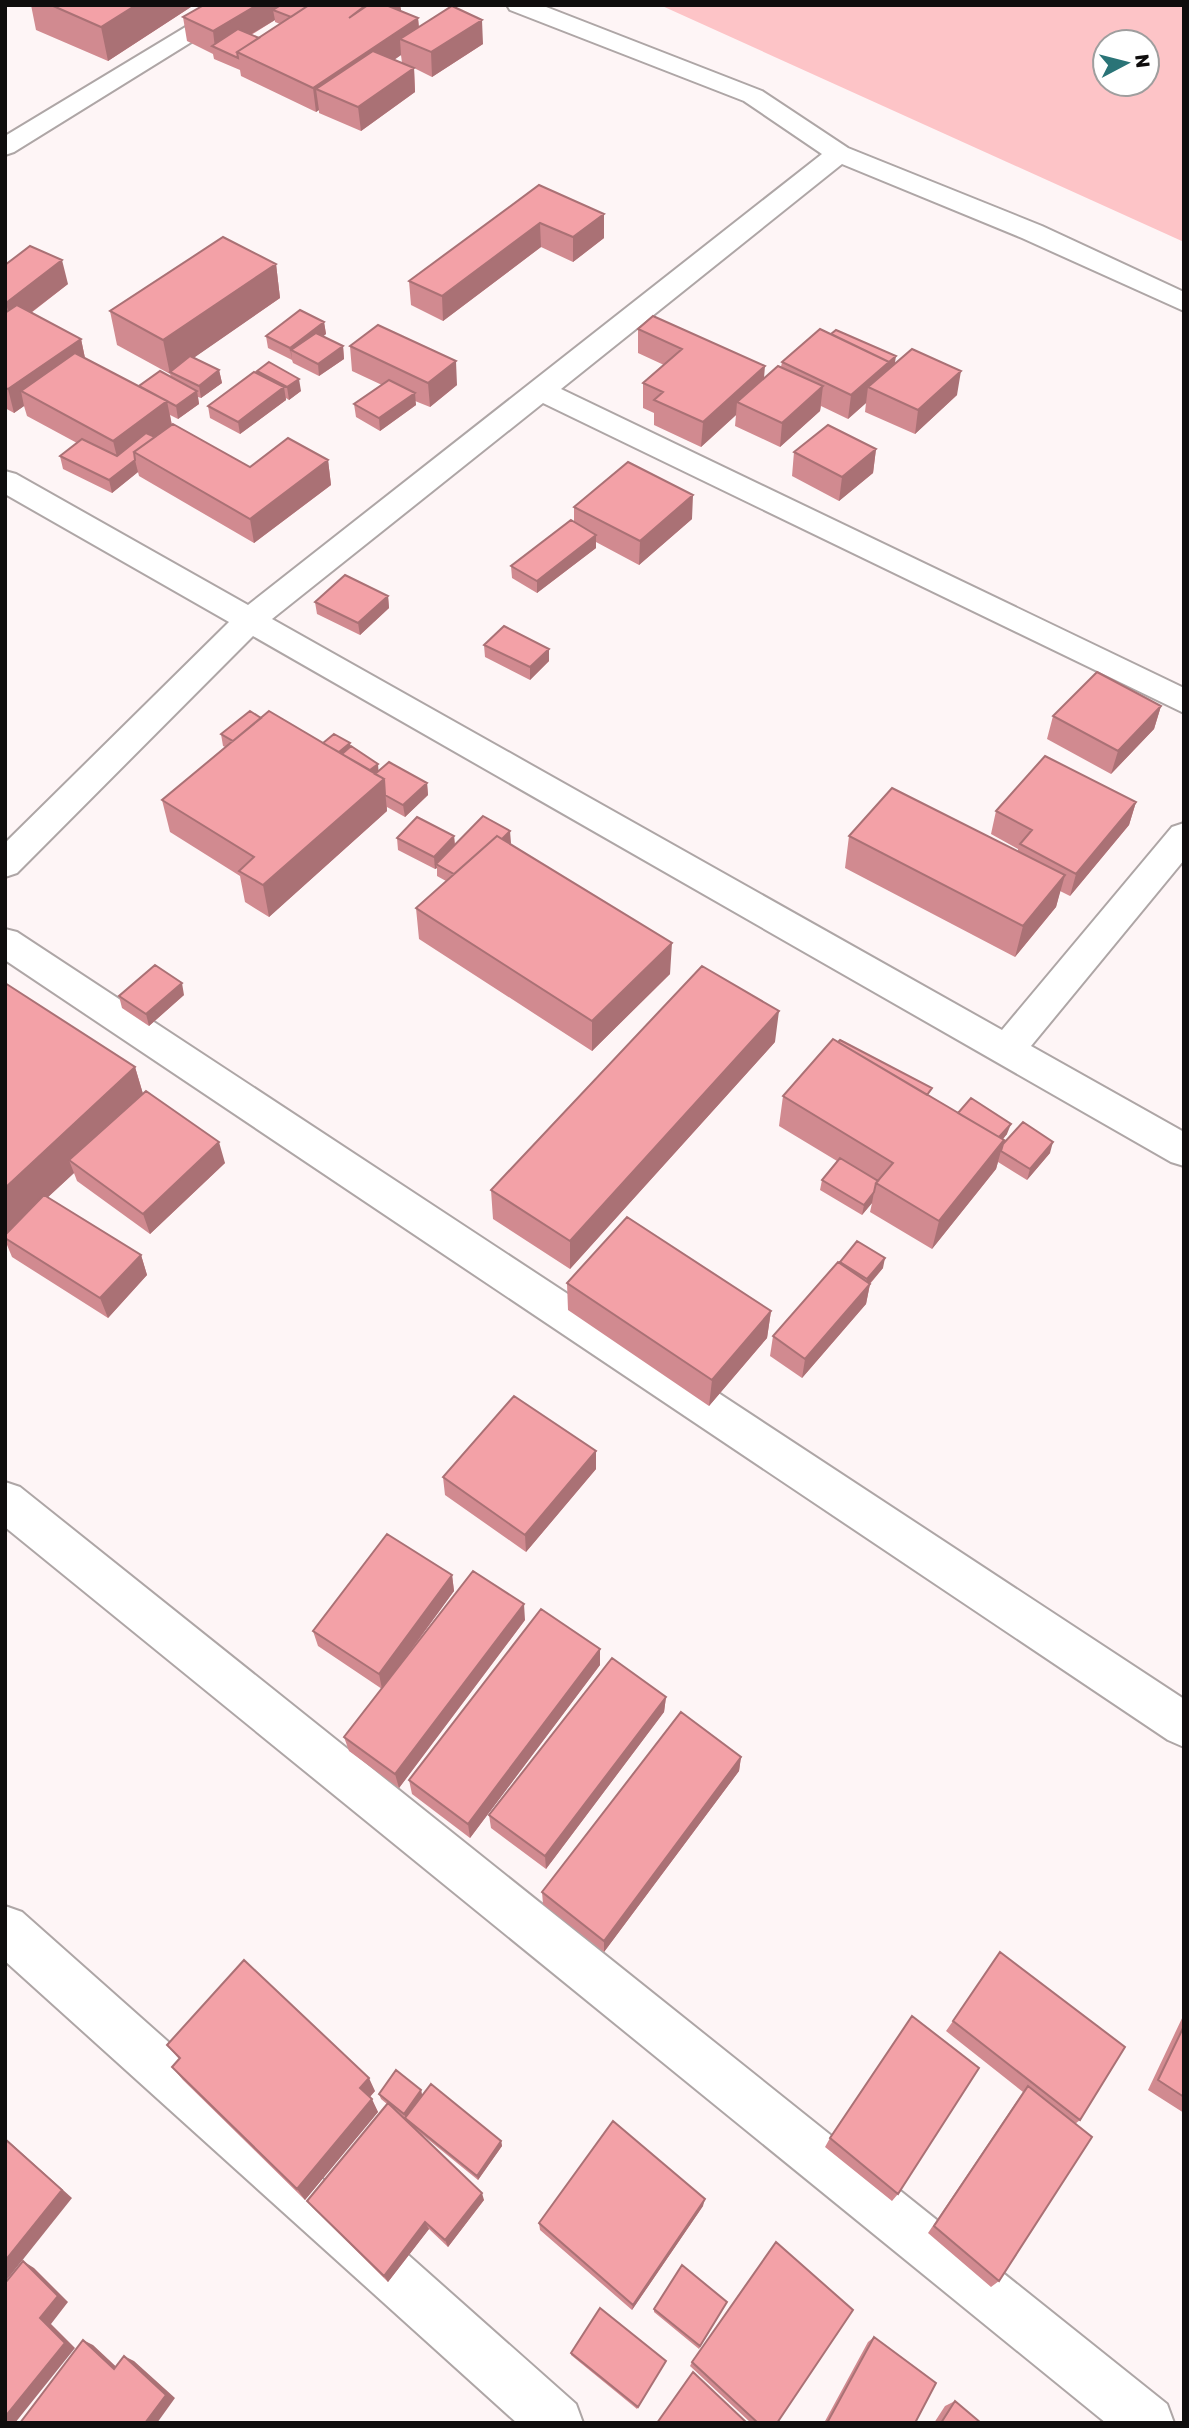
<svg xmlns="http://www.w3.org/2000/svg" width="1189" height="2428" font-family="Rubik,sans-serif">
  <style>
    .green { fill: #fdc4c7; fill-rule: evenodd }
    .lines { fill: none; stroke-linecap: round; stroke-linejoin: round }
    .minor-casing { stroke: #aea6a6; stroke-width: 4 }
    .minor { fill: #fff; fill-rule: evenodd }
    .wall { fill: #d18a90; fill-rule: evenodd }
    .shaded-wall { fill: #aa7175 }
    .building { fill: #f3a1a7; stroke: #aa7175; stroke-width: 2 }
  </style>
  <rect width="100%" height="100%" fill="#fef5f6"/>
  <path class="green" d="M660,5H1184V242ZM1105,42H1147V84H1105Z"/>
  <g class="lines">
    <g class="minor-casing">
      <path id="minor" d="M222,5H251L14,152L5,155V136Z
        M507,5H541L762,91L848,148L1042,226L1184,292V311L1022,238L842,164L561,389L1184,688V713L543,403L272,619L1002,1030L1172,827L1184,823V860L1031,1046L1184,1132V1166L1171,1162L253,636L17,873L5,877V843L229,622L5,494V471L16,474L248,605L822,154L744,101L510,10Z
        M5,929L17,932L1184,1699V1747L1168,1740L5,960Z
        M5,1482L20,1487L1167,2404L1174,2423H1106L5,1527Z
        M5,1906L22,1912L576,2404L583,2423H517L5,1961Z"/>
    </g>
    <use href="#minor" class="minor"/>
  </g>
  <path class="wall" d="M31,5H194L108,61L36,30Z
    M204,5H400L401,10L399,11L418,18L419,27L483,44L432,77L414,68L415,92L361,131L319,113V110L316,112L241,76L240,70L214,59L213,54L187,41L183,17ZM275,20V22L280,24L259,38L251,35ZM401,55L402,63L394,60Z
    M539,185L604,214V238L573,262L541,247L443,321L411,305L409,281Z
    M276,264L280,298L193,358L219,370L222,383L201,398L198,397L199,404L178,419L170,415L172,425L250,467L328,460L331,485L254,543L139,476L138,472L112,493L63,469L60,456L77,443L27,416L24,406L14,413L5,408V265L68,284L31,313L81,339L85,358L139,386L171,377L170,374L117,345L110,311Z
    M324,322L326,334L323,336L343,346L344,359L319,376L293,363L292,360L268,348L266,336Z
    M638,329L764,378L781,367L782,362L895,364L957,395L915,434L865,412L866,403L848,419L821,406L820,411L780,447L735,426L736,415L701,447L654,425V413L643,408V383L664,365L638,353Z
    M350,346L457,385L430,407L415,401L416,405L380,431L356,417L354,404L382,385L352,371Z
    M257,371L301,391L289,400L286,398V400L240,434L210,418L208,406L257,374Z
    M876,449L873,473L839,501L792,476L794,452Z
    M574,507L692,519L639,565L596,542V548L537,593L512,578L511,566L574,523Z
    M388,596L389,608L360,635L317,614L315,602Z
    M484,645L549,649V661L530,680L485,657Z
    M1161,706L1154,729L1111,774L1047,739L1053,716Z
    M261,718L323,743L351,747L379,771L427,783L428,795L405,817L387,807V811L269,917L245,902L240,876L170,832L162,800L225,747L223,746L221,734Z
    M1136,802L1129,825L1070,896L1060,891L1056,907L1015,957L845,868L849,836L1018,851V849L991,834L996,811Z
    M454,836L455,845L511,843L510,844L670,974L592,1051L419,939L416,908L446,881L437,876V868L435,869L398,850L397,838Z
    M5,983L135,1067L143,1094L225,1163L150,1234L77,1181L74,1173L47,1198L141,1255L147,1275L108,1318L12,1257L5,1240Z
    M184,995L149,1026L122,1008L119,996Z
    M775,1042L570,1269L493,1219L491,1190Z
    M783,1096H930L958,1113L1007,1134L1003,1139V1144L1050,1153L1027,1180L998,1162L996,1169L932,1249L870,1212L872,1203L862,1215L820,1190L822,1180L837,1161L779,1126Z
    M840,1262L883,1268L870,1284L866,1304L802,1378L770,1356L773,1336Z
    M567,1283L771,1311L767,1338L709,1406L568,1310Z
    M596,1451V1469L526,1552L445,1495L443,1477Z
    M452,1575L454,1591L401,1664L525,1620L399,1788L349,1751L344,1737L382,1689L318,1646L313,1631Z
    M600,1649V1665L470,1838L412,1794L409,1780Z
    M666,1697L664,1712L546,1869L491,1828L489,1815Z
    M741,1757L739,1771L604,1952L543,1904L542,1892Z
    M1184,2014V2113L1148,2090Z
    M953,2021L1080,2120L1075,2124L999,2281L991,2287L928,2233L1023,2092L946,2031Z
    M167,2045L375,2091L370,2097L378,2112L305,2200L183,2080L172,2067L179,2059Z
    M421,2090L422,2095L501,2141L502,2146L478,2180L414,2128L484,2200L448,2247L429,2229L388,2282L313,2208L307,2201L387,2104L381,2099L379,2094Z
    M830,2138L898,2194L892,2201L825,2147Z
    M703,2206L632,2310L540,2230L539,2223Z
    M727,2302L699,2349L654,2312V2309Z
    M874,2337L915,2423H824L868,2342Z
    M571,2353L666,2361L637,2409L571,2355Z
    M692,2362L777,2423H751L690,2366Z
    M955,2401L981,2423H934L945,2406Z"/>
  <path class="shaded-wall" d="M136,5H194L108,61L101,27Z
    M257,5H300L273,10L275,20L223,51L215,48L213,31Z
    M387,5H400L401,10L378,24Z
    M418,18L420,43L400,39L401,55L337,98L316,89L319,110L316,112L313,88Z
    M482,20L483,44L432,77L431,52Z
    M414,68L415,92L361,131L358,107Z
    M604,214V238L573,262V237Z
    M540,223L541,247L443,321L442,296Z
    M62,260L68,284L12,327L6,303Z
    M276,264L280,298L172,373L170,372V374L163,340Z
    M324,322L326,334L300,355L291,350L292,360L290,348Z
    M81,339L86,363L21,391L24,406L14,413L8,389Z
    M343,346L344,359L319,376L318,364Z
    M896,356L894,369L868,387L866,403L848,419L851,395Z
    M456,361L457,385L430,407L428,383Z
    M765,366L763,390L737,402L736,415L701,447L703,422Z
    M219,370L222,383L201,398L199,386Z
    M961,371L957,395L915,434L918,410Z
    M299,379L301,391L289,400L287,387Z
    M823,386L820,411L780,447L782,423Z
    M284,387L286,400L240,434L238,422Z
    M197,391L199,404L178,419L176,406Z
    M415,393L416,405L380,431L379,418Z
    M167,401L172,426L134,452L119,465L113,441Z
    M876,449L873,473L839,501L842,477Z
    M135,460L138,472L112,493L109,480Z
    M328,460L331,485L254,543L250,519Z
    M693,495L692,519L639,565L640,541Z
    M596,535V548L537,593V581Z
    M388,596L389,608L360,635L358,623Z
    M549,649V661L530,680V667Z
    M1161,706L1154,729L1111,774L1118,751Z
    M350,743L352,755L332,758Z
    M378,764L379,776L359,778Z
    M384,779L387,811L269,917L263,885Z
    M427,783L428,795L405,817L403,805Z
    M1136,802L1129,825L1070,896L1076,874Z
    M510,831L511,843L464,891L463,879Z
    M454,836L455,848L436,864L437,868L435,869L434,857Z
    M1065,875L1056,907L1015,957L1023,926Z
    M672,943L670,974L592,1051V1021Z
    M182,983L184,995L149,1026L146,1014Z
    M779,1011L775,1042L570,1269V1241Z
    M135,1067L146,1104L69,1160L74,1173L5,1237V1188Z
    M1011,1124L1007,1134L987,1158L990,1147Z
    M1004,1140L996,1169L932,1249L939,1221Z
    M219,1142L225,1163L150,1234L143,1214Z
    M1053,1142L1050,1153L1027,1180L1030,1169Z
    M874,1192L872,1203L862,1215L864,1205Z
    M141,1255L147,1275L108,1318L100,1298Z
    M885,1258L883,1268L865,1289L867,1279Z
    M870,1284L866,1304L802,1378L805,1359Z
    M771,1311L767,1338L709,1406L712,1380Z
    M596,1451V1469L526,1552L525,1535Z
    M452,1575L454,1591L382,1689L379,1674Z
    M524,1604L525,1620L399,1788L395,1774Z
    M600,1649V1665L470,1838L468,1824Z
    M666,1697L664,1712L546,1869L545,1856Z
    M741,1757L739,1771L604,1952V1941Z
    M369,2078L375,2091L366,2101L360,2088Z
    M421,2090L422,2095L406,2118L404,2114Z
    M372,2099L378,2112L305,2200L297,2189Z
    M5,2138L72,2198L5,2282Z
    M501,2141L502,2146L478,2180L477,2176Z
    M482,2193L484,2200L448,2247L445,2240Z
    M705,2199L703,2206L632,2310L633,2305Z
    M425,2222L429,2229L388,2282L384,2276Z
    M23,2261L34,2268L68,2302L51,2324L75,2348L15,2423H5V2417L40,2318Z
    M83,2340L93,2345L124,2374L114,2369Z
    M124,2356L134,2361L175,2398L157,2423H145Z"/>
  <path class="building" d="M51,5H136L101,27Z
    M204,5H257L213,31L183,17Z
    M281,5H309L291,17L273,10Z
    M309,5H366L349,18L368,5H386L418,18L313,88L237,52Z
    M452,6L482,20L431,52L400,39Z
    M238,29L259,38L237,52L238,58L212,46Z
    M373,51L414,68L358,107L316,89Z
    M539,185L604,214L573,237L540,223L442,296L409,281Z
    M223,237L276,264L163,340L110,311Z
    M30,246L62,260L6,303L5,265Z
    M17,305L81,339L8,389L5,388V313Z
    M300,310L324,322L290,348L266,336Z
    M653,316L765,366L703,422L654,400L663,392L643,383L682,349L638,329Z
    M378,325L456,361L428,383L350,346Z
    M820,329L889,362L851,395L782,362Z
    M836,330L896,356L889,362L831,334Z
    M316,333L343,346L318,364L291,350Z
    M912,349L961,371L918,410L868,387Z
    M75,353L167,401L113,441L21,391Z
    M190,356L219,370L199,386L170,372Z
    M269,362L299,379L287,387L257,371Z
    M778,366L823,386L782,423L737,402Z
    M160,371L197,391L176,406L139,386Z
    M254,372L284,387L238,422L208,406Z
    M389,380L415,393L379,418L354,404Z
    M173,424L250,467L288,438L328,460L250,519L134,452Z
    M828,425L876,449L842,477L794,452Z
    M146,433L155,437L134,452L135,460L109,480L60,456L82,439L117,456Z
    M628,462L693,495L640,541L574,507Z
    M571,520L596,535L537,581L511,566Z
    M345,575L388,596L358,623L315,602Z
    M504,626L549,649L530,667L484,645Z
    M1097,672L1161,706L1118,751L1053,716Z
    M250,711L261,718L233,741L221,734Z
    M269,711L384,779L263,885L239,871L254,857L162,800Z
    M334,734L350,743L339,752L323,743Z
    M351,746L378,764L370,770L342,754Z
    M1045,756L1136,802L1076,874L1020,844L1032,830L996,811Z
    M389,762L427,783L403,805L385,795L384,779L375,774Z
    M892,788L1065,875L1023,926L849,836Z
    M483,816L510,831L502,839L497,836L454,874L436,864Z
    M417,817L454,836L434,857L397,838Z
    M497,836L672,943L592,1021L416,908Z
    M155,965L182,983L146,1014L119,996Z
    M702,966L779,1011L570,1241L491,1190Z
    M5,983L135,1067L5,1188Z
    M833,1039L1004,1140L939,1221L876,1183L893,1163L783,1096Z
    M840,1040L932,1088L927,1095L838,1042Z
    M146,1091L219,1142L143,1214L69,1160Z
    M971,1098L1011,1124L999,1137L958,1113Z
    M1023,1122L1053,1142L1030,1169L1001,1151L1003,1144Z
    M840,1158L878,1181L876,1183L874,1192L864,1205L822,1180Z
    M44,1195L141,1255L100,1298L5,1238V1235Z
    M627,1217L771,1311L712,1380L567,1283Z
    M857,1241L885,1258L867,1279L840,1262Z
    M838,1262L870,1284L805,1359L773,1336Z
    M514,1396L596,1451L525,1535L443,1477Z
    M387,1534L452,1575L379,1674L313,1631Z
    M473,1571L524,1604L395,1774L344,1737Z
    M541,1609L600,1649L468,1824L409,1780Z
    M612,1658L666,1697L545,1856L489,1815Z
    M681,1712L741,1757L604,1941L542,1892Z
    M1000,1952L1125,2047L1080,2120L953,2021Z
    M244,1960L369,2078L360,2088L372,2099L297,2189L172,2067L180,2058L167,2045Z
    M912,2016L979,2068L898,2194L830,2138Z
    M1184,2026V2097L1158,2080Z
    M396,2070L421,2090L404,2114L379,2094Z
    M431,2084L501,2141L477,2176L405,2118Z
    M1028,2086L1092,2137L999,2281L934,2226Z
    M388,2103L482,2193L445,2240L425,2222L384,2276L307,2201Z
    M613,2121L705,2199L633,2305L539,2223Z
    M5,2139L62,2190L5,2261Z
    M776,2242L853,2310L777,2423H758L692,2362Z
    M23,2261L58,2296L40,2318L65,2343L5,2417V2283Z
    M682,2265L727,2302L700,2346L654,2309Z
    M600,2308L666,2361L638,2407L571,2353Z
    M874,2337L936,2383L915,2423H827Z
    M83,2340L114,2369L124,2356L166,2395L145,2423H20Z
    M693,2372L747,2423H657Z
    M955,2401L981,2423H941Z"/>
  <rect width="1189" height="2428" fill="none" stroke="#0f0d0d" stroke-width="14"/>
  <g transform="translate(1126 63) rotate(83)"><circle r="33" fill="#ffffff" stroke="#9f9e9e" stroke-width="2"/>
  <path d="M0-5L12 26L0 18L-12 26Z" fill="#2a7477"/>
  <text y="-10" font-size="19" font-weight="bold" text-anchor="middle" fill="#0f0d0d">N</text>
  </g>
</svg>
